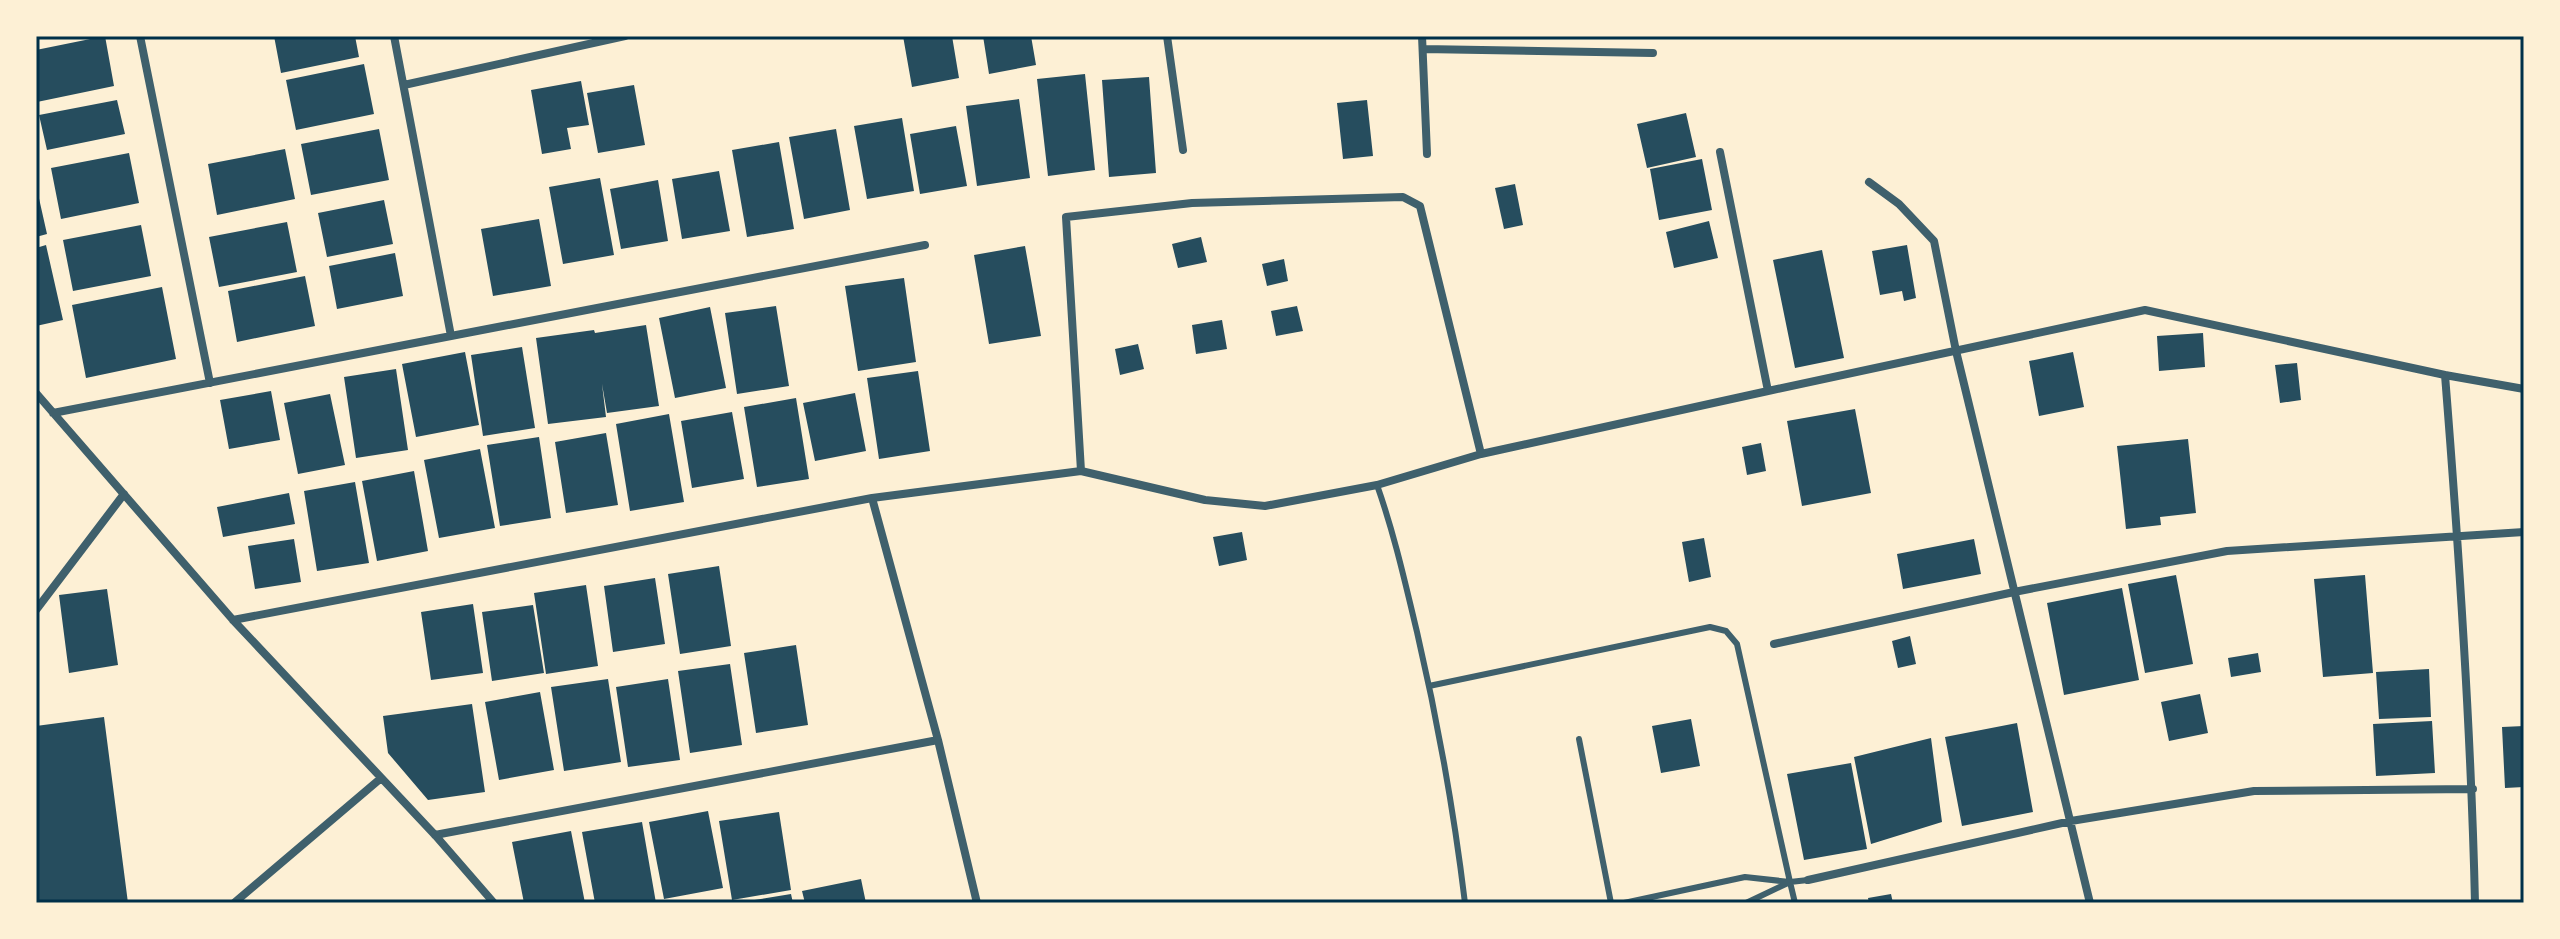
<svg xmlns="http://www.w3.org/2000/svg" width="2560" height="939" font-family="'Noto Sans',sans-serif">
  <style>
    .building { fill: #264d5e }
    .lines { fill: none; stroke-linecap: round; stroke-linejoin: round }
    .service { stroke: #3f606c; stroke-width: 6 }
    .minor { stroke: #3f606c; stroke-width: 8 }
    .neatline { fill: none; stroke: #003049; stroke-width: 3 }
  </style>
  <rect width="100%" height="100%" fill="#fdf0d5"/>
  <path class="building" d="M105,36L114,86L37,102L36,50Z
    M274,36H355L359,57L281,73Z
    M903,36H952L959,78L912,87Z
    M983,36H1031L1036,65L989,74Z
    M364,64L374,114L296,130L286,80Z
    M1085,74L1095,170L1048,176L1037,79Z
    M1149,77L1156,173L1109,177L1102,80Z
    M581,81L589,125L567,128L571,149L542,154L531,90Z
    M634,85L645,145L598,153L587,93Z
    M1019,99L1030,178L977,186L966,106Z
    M117,100L125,134L47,150L39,115Z
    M1367,100L1373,156L1343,159L1337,103Z
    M1686,113L1696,157L1647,168L1637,124Z
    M902,118L914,191L867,199L854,126Z
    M956,126L967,186L920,194L910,134Z
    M379,129L389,180L311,195L301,144Z
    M836,129L850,210L804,219L789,137Z
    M779,142L794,229L747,237L732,150Z
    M285,149L295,199L217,215L208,164Z
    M129,153L139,203L61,219L51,168Z
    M1702,159L1712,210L1659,220L1650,169Z
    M719,171L730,231L682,239L672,179Z
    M600,178L614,255L563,264L549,187Z
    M658,180L668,241L621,249L610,189Z
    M1515,184L1523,225L1504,229L1495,188Z
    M36,185L47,234L36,237Z
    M384,200L393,244L327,257L318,213Z
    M539,219L551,286L493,296L481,229Z
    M1709,221L1718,258L1674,268L1666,232Z
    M287,222L297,272L219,287L209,237Z
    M141,225L151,276L73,291L63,240Z
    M1201,237L1207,262L1178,268L1172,244Z
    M46,245L63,320L36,326V248Z
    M1907,245L1916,298L1904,301L1902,291L1880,295L1872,251Z
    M1025,246L1041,336L989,344L974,255Z
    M1822,250L1844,358L1795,368L1773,260Z
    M395,253L403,296L337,309L329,266Z
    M1284,259L1288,281L1267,286L1262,264Z
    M305,276L315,326L237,342L228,291Z
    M904,278L916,362L858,371L845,286Z
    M162,287L176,359L86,378L72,305Z
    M776,306L789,386L737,394L725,313Z
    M1297,306L1303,331L1276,336L1271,311Z
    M710,307L726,388L675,398L659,318Z
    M1222,320L1227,349L1196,354L1192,325Z
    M646,325L659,406L607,413L602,384L606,417L548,424L536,338L594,330L595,333Z
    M2203,333L2205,367L2159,371L2157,336Z
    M1138,344L1144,369L1120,375L1115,349Z
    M522,347L535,428L483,436L471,355Z
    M465,352L479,425L416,437L402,364Z
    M2073,352L2084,407L2039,416L2029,361Z
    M2297,363L2301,400L2280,403L2275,365Z
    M396,369L408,450L356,458L344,377Z
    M918,371L930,451L879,459L867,378Z
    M271,391L280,440L229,449L220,400Z
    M855,393L866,451L815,461L803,403Z
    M330,394L345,465L298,474L284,403Z
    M796,398L809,479L757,487L744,407Z
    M1855,409L1871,493L1802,506L1787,421Z
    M732,412L744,479L692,488L681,421Z
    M669,414L684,502L630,511L616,424Z
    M606,433L618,505L566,513L555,442Z
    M539,437L551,518L500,526L487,445Z
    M2188,439L2196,513L2160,517L2161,525L2126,529L2117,446Z
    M1761,443L1766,471L1747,475L1742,447Z
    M480,449L495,528L439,538L424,460Z
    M414,471L428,551L377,561L362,481Z
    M355,482L369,563L317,571L304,491Z
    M289,493L295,524L223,537L217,507Z
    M1242,532L1247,560L1219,566L1213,537Z
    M1704,538L1711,577L1689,582L1682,542Z
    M294,539L301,582L255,589L248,546Z
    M1974,539L1981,574L1903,589L1897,554Z
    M719,566L731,646L680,654L668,574Z
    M2176,575L2193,664L2145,673L2128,584Z
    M2365,575L2373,673L2323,677L2314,579Z
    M655,578L665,644L613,652L604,586Z
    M586,585L598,666L546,674L534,593Z
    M2122,588L2139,680L2064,695L2047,603Z
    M107,589L118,665L69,673L59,595Z
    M473,604L483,673L431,680L421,612Z
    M533,605L544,673L492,681L482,612Z
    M1910,636L1916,664L1898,668L1892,641Z
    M796,645L808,725L756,733L744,653Z
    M2258,653L2261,672L2231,677L2228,658Z
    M730,664L742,745L690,753L678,671Z
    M2429,669L2431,717L2379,719L2376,672Z
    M608,679L621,762L564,771L551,687Z
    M668,679L680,760L628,767L616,687Z
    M540,692L554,770L499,780L485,702Z
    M2200,694L2208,733L2169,741L2161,702Z
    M472,704L485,792L428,800L388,753L383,716Z
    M104,717L128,903H36V726Z
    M1691,719L1700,766L1661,773L1652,726Z
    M2432,721L2435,773L2376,776L2373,724Z
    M2017,723L2033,812L1962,826L1945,737Z
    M2524,726V787L2505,788L2502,727Z
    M1931,738L1942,822L1871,844L1854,757Z
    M1851,763L1867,849L1804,860L1787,774Z
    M708,811L723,888L664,899L649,822Z
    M779,812L791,890L732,900L719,821Z
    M642,822L656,903H595L582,832Z
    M571,831L585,903H524L512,842Z
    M861,879L866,903H805L802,891Z
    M791,894L793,903H748V901Z
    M1891,894L1893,903H1869L1868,898Z"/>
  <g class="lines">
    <path class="service" d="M1377,485C1394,533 1405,582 1417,632C1438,722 1454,812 1465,903
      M1429,686L1710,627L1726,631L1737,644L1790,882L1746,903
      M1579,739L1611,903
      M1790,882L1795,903
      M1624,903L1745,877L1790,882L1808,880"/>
    <path class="minor" d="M140,36L210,383
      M1167,36L1183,150
      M1422,36L1427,154
      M1423,49L1653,53
      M404,85L625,36
      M1720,152L1768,391L2145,310L2445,375C2459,551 2471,727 2475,903
      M1869,182L1899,204L1934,241L1956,351L2090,903
      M451,336L925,245
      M2445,375L2524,389
      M36,393L233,620L435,835L494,903
      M53,413L451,336L394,36
      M1081,471L1066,217L1192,203L1403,197L1420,206L1481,454
      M872,498L938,740L977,903
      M36,610L124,494
      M233,620L872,498L1081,471L1205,500L1265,506L1377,485L1481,454L1768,391
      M1774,644L2014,592L2227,551L2524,532
      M435,835L938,740
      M1808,880L2071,821L2254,791L2473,789
      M234,903L380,779"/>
  </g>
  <rect width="2560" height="939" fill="none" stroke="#fdf0d5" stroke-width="76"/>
  <rect x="38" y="38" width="2484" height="863" class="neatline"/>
</svg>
